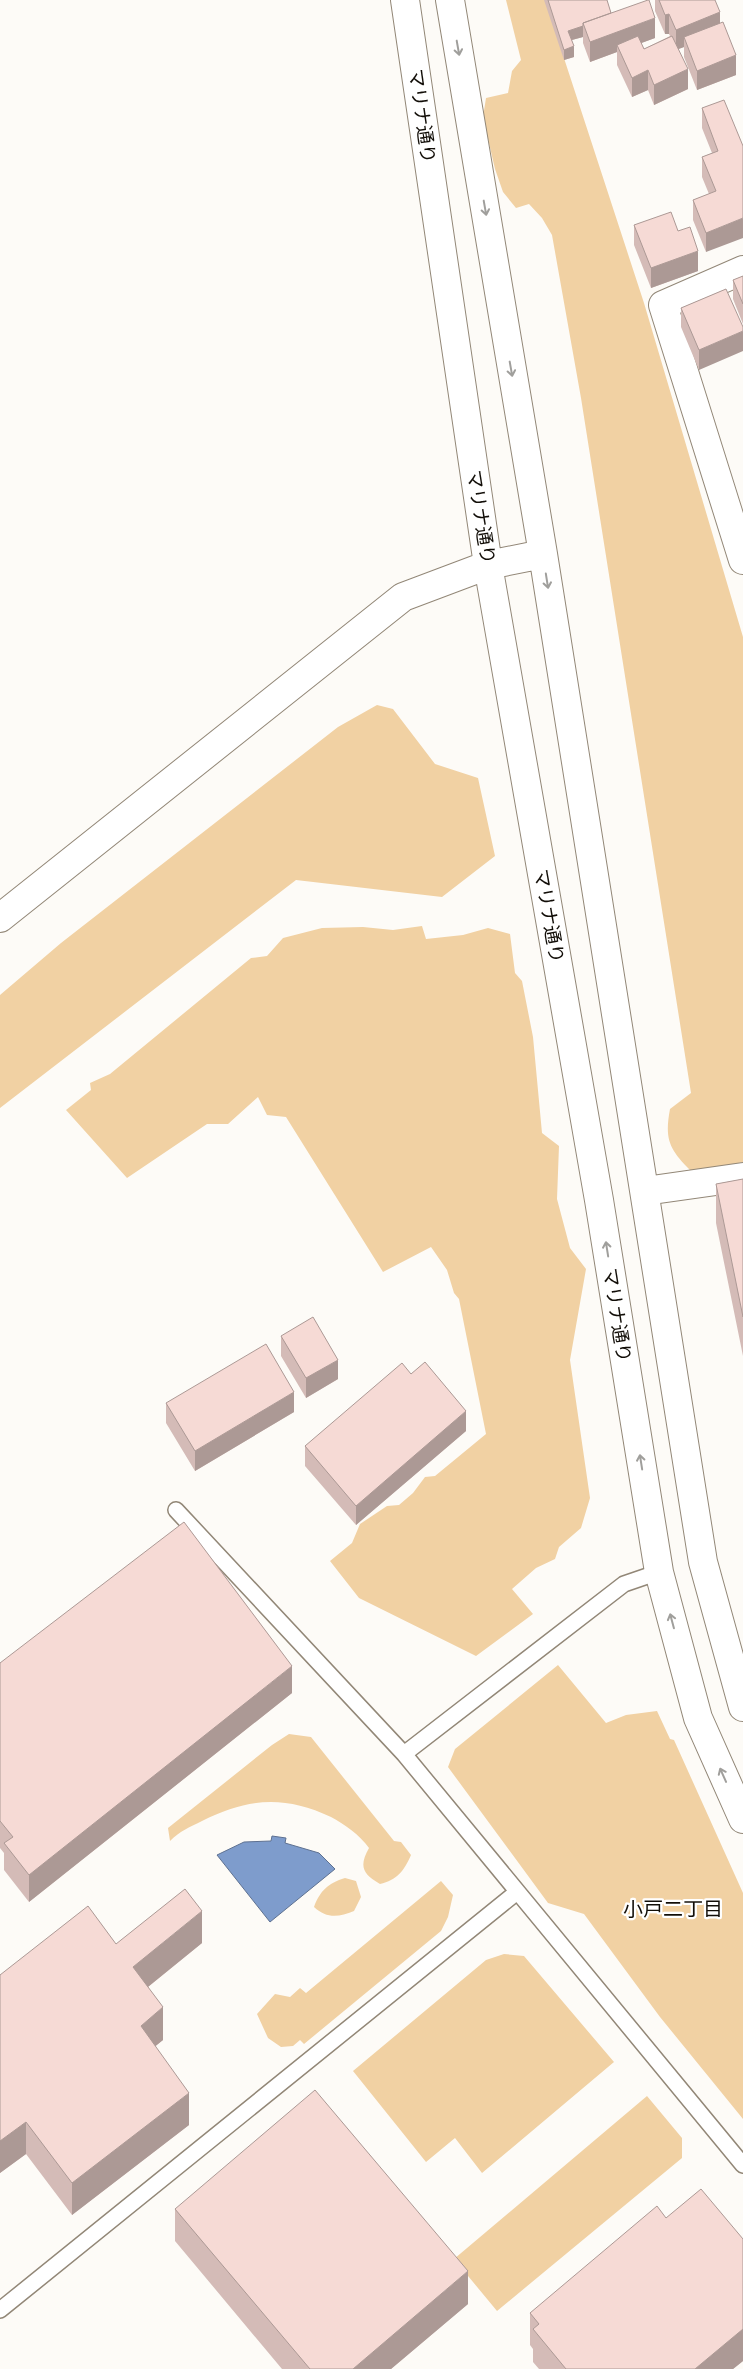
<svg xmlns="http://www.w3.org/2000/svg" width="743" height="2369" font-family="Figtree,'Noto Sans JP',sans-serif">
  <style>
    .green { fill: #f1d1a3 }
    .water { fill: #7e9ccc; stroke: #5e7191 }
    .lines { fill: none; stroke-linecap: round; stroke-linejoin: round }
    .lane-casing { stroke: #928777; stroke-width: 18 }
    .street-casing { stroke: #928777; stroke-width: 30 }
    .secondary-casing { stroke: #928777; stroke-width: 30 }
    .lane { stroke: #fff; stroke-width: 15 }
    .street { stroke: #fff; stroke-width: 28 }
    .secondary { stroke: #fff; stroke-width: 28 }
    .wall { fill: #d4bbb7 }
    .shaded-wall { fill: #ac9995 }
    .building { fill: #f6dad5; stroke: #ac9995 }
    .oneway { stroke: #a09f9c }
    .labels { text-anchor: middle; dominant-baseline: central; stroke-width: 4.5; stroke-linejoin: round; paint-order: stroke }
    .street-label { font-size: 19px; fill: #120e08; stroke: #fff }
    .neighbourhood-label { font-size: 20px; fill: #120e08; stroke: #fff }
  </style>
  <rect width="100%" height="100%" fill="#fdfbf7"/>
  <path class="green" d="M506,0H545L644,303L743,637V1162L693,1173C670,1150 664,1141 670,1109L691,1093L581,398L552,235L542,218L529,204L516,208L503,192L495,169L483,117L486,98L508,93L512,71L521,60Z
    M377,705L393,709L435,764L478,778L495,856L442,897L296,880L0,1108V995L61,943L338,727Z
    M422,926L426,939L463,935L488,928L510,934L515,973L522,981L533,1037L542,1133L559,1146L557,1199L570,1248L586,1269L570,1360L590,1498L581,1528L559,1547L555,1559L536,1568L512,1589L533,1614L476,1656L359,1598L330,1561L352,1543L360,1524L387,1506L399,1505L413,1493L425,1477L435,1476L486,1434L459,1299L454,1293L447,1270L431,1247L383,1272L286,1117L267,1115L258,1097L228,1124H207L127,1178L66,1110L91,1090L90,1083L110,1074L251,958L267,956L283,938L322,928L363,927L393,930Z
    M558,1665L606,1723L626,1715L657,1711L670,1739L674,1740L743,1893V2119L660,2017L584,1914L548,1903L448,1767L455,1749Z
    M289,1734L311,1737L394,1841L401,1842L411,1855C404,1871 397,1880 380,1884C362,1874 359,1866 369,1848C360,1835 344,1824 331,1817C284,1795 248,1798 202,1821C190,1827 180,1831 170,1841L168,1828L272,1745Z
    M345,1878L356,1881L361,1897L354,1911C339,1917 327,1919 314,1907C320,1891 328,1883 345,1878Z
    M441,1881L453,1895L448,1917L441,1931L304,2044L300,2040L293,2046L281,2047L268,2038L257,2014L275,1994L290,1997L300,1988L306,1993Z
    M504,1954L524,1956L614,2062L482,2173L455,2138L426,2162L353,2071L486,1960Z
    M647,2096L682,2138V2158L497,2311L454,2259Z"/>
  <path class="water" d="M272,1836L286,1838L285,1843L319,1853L335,1869L270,1922L217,1855L244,1842L271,1841Z"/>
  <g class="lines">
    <g class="lane-casing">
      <path id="lane" d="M176,1510L404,1754L743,2165
        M404,1754L624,1584L659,1572
        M0,2310L517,1892"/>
    </g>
    <g class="street-casing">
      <path id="street" d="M743,270L663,305L743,560
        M645,1191L743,1177"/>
    </g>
    <g class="secondary-casing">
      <path id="secondary" d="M405,0L488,565L599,1200L659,1572L698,1718L743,1819
        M450,0L543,554L703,1562L743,1707
        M0,918L403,597L488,565L543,554"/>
    </g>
    <use href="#lane" class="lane"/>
    <use href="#street" class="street"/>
    <use href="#secondary" class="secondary"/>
  </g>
  <path class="wall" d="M544,0H607L611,13L655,38L641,43L644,49L670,36L669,34H665L655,11V0H715L720,23L736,75L697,90L684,57V47L678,49L688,89L654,105L648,90L632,97L617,65V52L590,62L583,43V37L572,40L574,57L564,60Z
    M702,108L743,146L706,252L693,220V200L709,194L702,177V157L712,153L702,128Z
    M634,225L678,231L698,271L651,288L634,245Z
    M743,276V324L733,299V280Z
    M726,289L699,370L681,327V308Z
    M743,1179V1356L716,1223V1184Z
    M281,1336L338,1379L306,1398L281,1356Z
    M411,1374L466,1431L356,1525L305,1466V1446Z
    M166,1403L294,1412L195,1471L166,1423Z
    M0,1663L292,1693L29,1902L4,1870V1853L0,1848Z
    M202,1943L148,1987L163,2040L155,2046L189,2125L72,2215L26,2154L0,2173V1975L116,1944Z
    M175,2209L468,2304L391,2369H282L175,2241Z
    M666,2218L743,2239V2361L733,2369H539L533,2362V2349L530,2345V2313Z"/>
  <path class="shaded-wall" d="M720,12V32L684,37V47L676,50V30Z
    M669,14V34H665V15Z
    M655,18V38L620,51L617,45V52L590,62V42Z
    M583,26V37L568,41V31Z
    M574,46V57L564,60V50Z
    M736,55V75L697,90V71Z
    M688,69V89L654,105V85Z
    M648,70V90L632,97V78Z
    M743,218V238L706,252V233Z
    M698,251V271L651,288V268Z
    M743,331V351L699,370V350Z
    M338,1360V1379L306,1398V1378Z
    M294,1392V1412L195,1471V1451Z
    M466,1411V1431L356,1525V1506Z
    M292,1666V1693L29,1902V1875Z
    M202,1911V1943L133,1999V1967Z
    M163,2007V2040L141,2058V2026Z
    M189,2093V2125L72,2215V2183Z
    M26,2122V2154L0,2173V2141Z
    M468,2271V2304L391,2369H353Z
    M743,2329V2361L733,2369H695Z"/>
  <path class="building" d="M548,0H607L611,13L583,23V26L568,31L574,46L564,50Z
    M648,0H649L655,18L590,42L583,23Z
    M659,0H715L720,12L676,30L669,14L665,15Z
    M723,22L736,55L697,71L684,37Z
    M638,36L644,49L672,36L688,69L654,85L648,70L632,78L617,45Z
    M724,100L743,146V218L706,233L693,200L716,191L702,157L718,151L702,108Z
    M671,212L678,231L690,227L698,251L651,268L634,225Z
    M743,276V304L733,280Z
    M726,289L743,327V331L699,350L681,308Z
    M743,1179V1317L716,1184Z
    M313,1317L338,1360L306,1378L281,1336Z
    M266,1344L294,1392L195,1451L166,1403Z
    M425,1362L466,1411L356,1506L305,1446L402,1363L411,1374Z
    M184,1522L292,1666L29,1875L4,1843L13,1837L0,1821V1663Z
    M185,1889L202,1911L133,1967L163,2007L141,2026L189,2093L72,2183L26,2122L0,2141V1975L88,1906L116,1944Z
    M315,2090L468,2271L353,2369H310L175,2209Z
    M701,2189L743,2239V2329L695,2369H566L533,2329L539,2324L530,2313L657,2206L666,2218Z"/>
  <defs><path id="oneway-shaft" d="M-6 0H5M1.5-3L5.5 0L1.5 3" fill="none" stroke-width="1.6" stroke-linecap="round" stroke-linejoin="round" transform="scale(1.25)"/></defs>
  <g class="oneway">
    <use href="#oneway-shaft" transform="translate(458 48) rotate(80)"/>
    <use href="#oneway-shaft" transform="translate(485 208) rotate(80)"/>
    <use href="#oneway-shaft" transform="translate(511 369) rotate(80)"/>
    <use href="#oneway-shaft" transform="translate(547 581) rotate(81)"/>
    <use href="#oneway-shaft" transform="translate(607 1249) rotate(-99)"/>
    <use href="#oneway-shaft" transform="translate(641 1462) rotate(-99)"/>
    <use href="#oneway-shaft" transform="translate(672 1621) rotate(-105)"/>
    <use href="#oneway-shaft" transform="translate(723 1775) rotate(-114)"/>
  </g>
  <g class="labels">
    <g class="street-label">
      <text transform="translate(422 116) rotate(82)">マリナ通り</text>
      <text transform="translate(481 517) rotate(81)">マリナ通り</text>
      <text transform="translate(549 916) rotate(80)">マリナ通り</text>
      <text transform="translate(617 1315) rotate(81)">マリナ通り</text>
    </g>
    <g class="neighbourhood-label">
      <text x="673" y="1909">小戸二丁目</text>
    </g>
  </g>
</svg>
